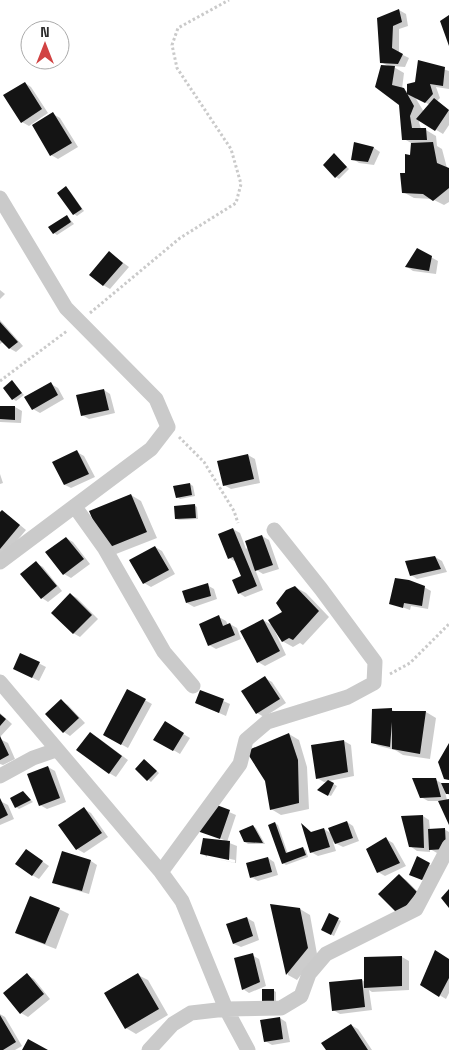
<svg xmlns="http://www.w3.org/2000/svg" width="449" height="1050" font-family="'Space Grotesk',sans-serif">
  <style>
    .shadow { fill: #0003; fill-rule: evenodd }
    .building { fill: #141414 }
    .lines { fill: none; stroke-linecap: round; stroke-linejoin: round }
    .path { stroke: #cacaca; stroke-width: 3; stroke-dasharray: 2.5 2.5; stroke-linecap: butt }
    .minor { stroke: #cacaca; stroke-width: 15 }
  </style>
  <rect width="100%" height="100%" fill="#fff"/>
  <path class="shadow" d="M399,10L406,14L408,26L399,29V53L409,58L405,67L392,66L404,73L402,89L408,92L416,83L419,61L449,71V89L436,87L440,98L437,101L449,110V125L443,134L420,120L419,122L421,129L426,130L436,136L437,146L442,149L447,168L449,169V202L444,205L432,199L414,198L403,192L413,144L404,139L400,104L376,87L390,67L381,62L379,19ZM415,97L430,105L424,112Z
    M25,83L31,87L48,113L29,126L22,122Z
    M53,114L60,118L78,147L58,159L51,155Z
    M355,144L374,148L380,152L374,165L359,163L353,159Z
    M337,157L349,169L339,179L336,177Z
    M66,188L69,190L84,211L77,216L74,214L59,193Z
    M67,216L74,224L57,235L54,233Z
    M418,250L438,261L436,274L413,271L407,267Z
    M110,253L129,267L110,289L103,285Z
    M0,290L5,294L0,299Z
    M0,320L23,346L16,352L9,348L3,342L0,344Z
    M12,382L24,395L16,401L13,399Z
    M51,384L58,388L64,399L40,413L33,409Z
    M104,390L110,394L115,413L89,419L82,415Z
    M0,407H15L22,411L21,423L0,422Z
    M77,452L84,456L95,477L71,488L65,485Z
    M248,455L255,459L260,483L231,489L224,485Z
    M0,474L3,483L0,484Z
    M190,484L193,486L195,496L180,499L177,497Z
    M131,495L141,501L157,538L116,554L91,511Z
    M194,505L197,507L198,519L179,520L176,519Z
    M0,514L9,516L26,530L0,561Z
    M233,529L240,533L246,549L262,536L269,540L279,569L263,574L255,569L263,590L245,597L239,593L243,577L236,562L229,558Z
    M66,538L73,542L90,564L71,578L64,574Z
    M155,547L162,551L175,574L151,587L144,583Z
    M435,557L442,561L447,572L417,579L411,575Z
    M36,563L43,567L62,591L48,602L42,598Z
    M207,585L214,589L217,599L194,607L187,603Z
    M295,587L306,593L329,617L303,645L300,643L293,647L282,641L284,612Z
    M424,587L431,591L428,609L411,606L410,610L391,603Z
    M70,594L77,598L98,619L80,637L73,633Z
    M219,617L226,621L228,625L230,624L237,628L241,639L216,649L209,645Z
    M263,620L272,625L286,655L265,666L258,662Z
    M21,654L46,667L39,681L21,672Z
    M265,678L272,682L286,703L264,717L257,713Z
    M128,691L152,704L128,748L104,735Z
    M201,691L230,704L226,716L196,703Z
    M61,701L68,705L85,723L70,736L64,732Z
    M392,710L396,712H426L436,718L430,759L403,755L395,750L379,746L372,742Z
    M0,713L12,724L0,737Z
    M165,723L190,738L180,754L155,739Z
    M289,734L299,740L307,767L309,809L281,815L271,809Z
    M97,737L128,760L116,777L109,773Z
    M0,739L8,743L15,759L3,765L0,764Z
    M344,741L351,745L354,776L324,782L317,778Z
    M145,760L159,773L151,782L136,769Z
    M48,767L55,771L66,802L47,809L40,805Z
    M436,780L443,784H449V795L445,792L447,800H449V822L439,801H428L421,797Z
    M328,781L337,786L331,796L319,790Z
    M23,793L33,802L19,809L16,807Z
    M0,801L8,805L14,819L0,825Z
    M84,809L91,813L108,837L84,853L77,849Z
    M229,812L236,815L227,842L237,846L236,863L207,857L235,863V860L207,854V857L201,853L224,840L199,830Z
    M423,816L429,820L430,830L444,829L449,832V852L437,853L430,849V852L417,851L410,846Z
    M347,822L353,826L359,841L343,847L333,842L336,851L318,856L311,852L303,826L312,833L324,829L332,834Z
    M275,823L278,825L288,854L302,848L306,850L308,857L286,865L283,863Z
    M253,826L256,828L265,844H248L245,842Z
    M386,839L393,843L406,866L385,876L378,872Z
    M33,855L49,866L39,879L32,875Z
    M268,858L274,862L278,875L258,881L251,877Z
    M418,858L432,866L425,881L414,876Z
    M91,861L97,865L89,894L61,886L54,882Z
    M399,876L406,880L423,897L407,917Z
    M272,905L300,909L310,915L317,954L297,980L288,975Z
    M59,909L69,914L56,949L27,938L17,932Z
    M330,915L341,921L334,936L322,930Z
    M247,918L254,922L259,940L241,947L234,944Z
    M252,955L259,959L266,986L249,993L243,989Z
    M402,957L409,961V990L372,992L369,990L372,1010L340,1014L333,1010L362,980L365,982V958Z
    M449,960V993L446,999L422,985Z
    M27,975L34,979L50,999L28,1017L21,1013Z
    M138,975L148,980L168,1015L136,1034L126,1028Z
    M263,990H273L276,992V1003Z
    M0,1014L5,1017L22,1046L15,1050H0Z
    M280,1018L286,1022L290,1042L272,1045L265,1041Z
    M351,1025L358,1029L372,1050H327Z"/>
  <path class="building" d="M399,9L402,22L393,26L392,48L403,54L398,64L380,63L377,18Z
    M449,15V46L440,21Z
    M418,60L445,67L443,86L430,84L433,94L425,103L407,94V84L415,82Z
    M381,65L395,66L392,85L404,88L414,106L410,116L412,128H426L427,140H402L399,105L375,87Z
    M25,82L42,109L21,123L3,95Z
    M434,98L449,110L435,131L416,119Z
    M53,112L72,143L50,156L32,125Z
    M354,142L374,147L368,162L351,160Z
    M433,142L437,163L449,168V188L433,201L423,194L402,193L400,173H405V154L410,155L411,143Z
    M334,153L347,167L335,178L323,165Z
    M66,186L82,209L73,215L57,193Z
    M67,215L71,222L53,234L48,227Z
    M417,248L432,256L429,271L405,267Z
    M109,251L123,263L103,286L89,275Z
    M0,322L18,342L9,349L0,340Z
    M12,380L22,393L12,400L3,388Z
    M51,382L58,395L32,410L24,397Z
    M104,389L109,410L81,416L76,395Z
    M0,406H15V420L0,419Z
    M77,450L89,474L64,485L52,462Z
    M248,454L254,479L223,486L217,461Z
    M190,483L192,495L176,498L173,486Z
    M131,494L147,532L105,549L89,511Z
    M195,504L196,518L175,519L174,506Z
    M2,510L20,525L0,549V512Z
    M233,528L257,586L238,594L232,580L241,576L233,557L228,559L218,534Z
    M262,535L273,565L255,571L245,541Z
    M66,537L84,559L63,575L45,552Z
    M155,546L169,570L143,584L129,560Z
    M435,556L441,569L410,576L405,561Z
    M36,561L57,586L41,599L20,574Z
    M395,578L409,580L425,586L422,606L404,603L403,608L389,604Z
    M208,583L211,596L186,603L182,591Z
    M295,586L319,611L293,640L289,638L282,642L268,620L282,612L276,603L286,590Z
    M70,593L92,615L73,634L51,613Z
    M219,615L223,626L230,623L235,635L208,646L199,624Z
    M263,619L280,651L257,663L240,631Z
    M20,653L40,662L32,678L13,669Z
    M265,676L280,699L256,714L241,691Z
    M127,689L146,699L121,745L103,735Z
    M200,690L224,699L219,713L195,703Z
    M61,699L79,718L63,733L45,714Z
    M392,708V711H426L420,754L392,749V722L390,747L371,743L372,709Z
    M0,714L6,719L0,726Z
    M165,721L184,733L173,751L153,740Z
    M90,732L122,756L109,774L76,750Z
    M289,733L298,760L299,803L270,810L265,781L246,751Z
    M0,736L9,755L0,760Z
    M344,740L348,772L316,779L311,745Z
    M449,743V780L444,779L438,762Z
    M144,759L157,771L147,781L135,769Z
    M48,766L60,798L39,806L27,774Z
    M412,778H436L441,797L420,798Z
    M328,780L334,783L328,796L317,790Z
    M441,783H449V794H446Z
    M23,791L31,800L15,808L10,798Z
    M0,798L8,815L0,819Z
    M449,799V825L438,801Z
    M214,804L230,810L220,839L197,831Z
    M84,807L102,833L76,850L58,825Z
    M423,815L424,848L409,847L401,816Z
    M347,821L353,838L335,844L328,828Z
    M275,822L286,853L303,847L306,855L282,864L268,825Z
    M301,823L311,832L324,828L330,847L310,853Z
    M253,825L263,843L244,842L239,831Z
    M445,828L446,849L429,850L428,829Z
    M386,837L400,863L377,873L366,849Z
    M203,838L230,841L229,860L200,854Z
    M26,849L43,861L32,876L15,864Z
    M62,851L91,860L82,891L52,883Z
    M417,856L430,863L422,880L409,875Z
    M268,857L272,872L250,878L246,863Z
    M399,874L417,892L399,915L378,894Z
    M449,889V908L441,898Z
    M30,896L60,908L45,944L15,933Z
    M270,904L300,908L308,948L286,975Z
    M329,913L339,918L331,935L321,930Z
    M247,917L253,936L233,944L226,924Z
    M435,950L449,959V978L439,997L420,985Z
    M253,953L260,982L242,990L234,958Z
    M402,956V986L364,988V957Z
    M27,973L44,994L20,1014L3,993Z
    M138,973L159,1009L125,1029L104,993Z
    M362,979L365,1007L332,1011L329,982Z
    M262,989H274V1002H262Z
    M0,1015L16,1042L3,1050H0Z
    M280,1017L283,1039L264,1042L260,1020Z
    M351,1024L368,1050H326L321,1043Z
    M28,1039L48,1050H22Z"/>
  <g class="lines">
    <path class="path" d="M90,313L180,238L236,203L241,184L231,149L177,68L172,45L178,28L229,0
      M0,381L67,331
      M179,437L204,462L234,511L238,523
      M390,674L410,663L449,624"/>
    <path class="minor" d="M0,198L66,308L156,399L168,427L151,449L0,562
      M75,507L105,549L164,652L193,686
      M0,682L161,872L182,901L226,1009L248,1050
      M0,776L33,758L56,750
      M161,872L240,764L246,740L267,722L348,697L374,683L375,662L321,589L274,530
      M149,1050L173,1024L191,1013L226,1009L281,1008L301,996L309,974L326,954L416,909L449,846"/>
  </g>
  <g transform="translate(45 45)"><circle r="24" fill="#ffffff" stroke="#ababab"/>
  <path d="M0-4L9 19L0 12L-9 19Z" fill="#d14242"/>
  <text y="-8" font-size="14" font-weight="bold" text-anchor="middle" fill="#2d2d2d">N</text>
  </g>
</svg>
